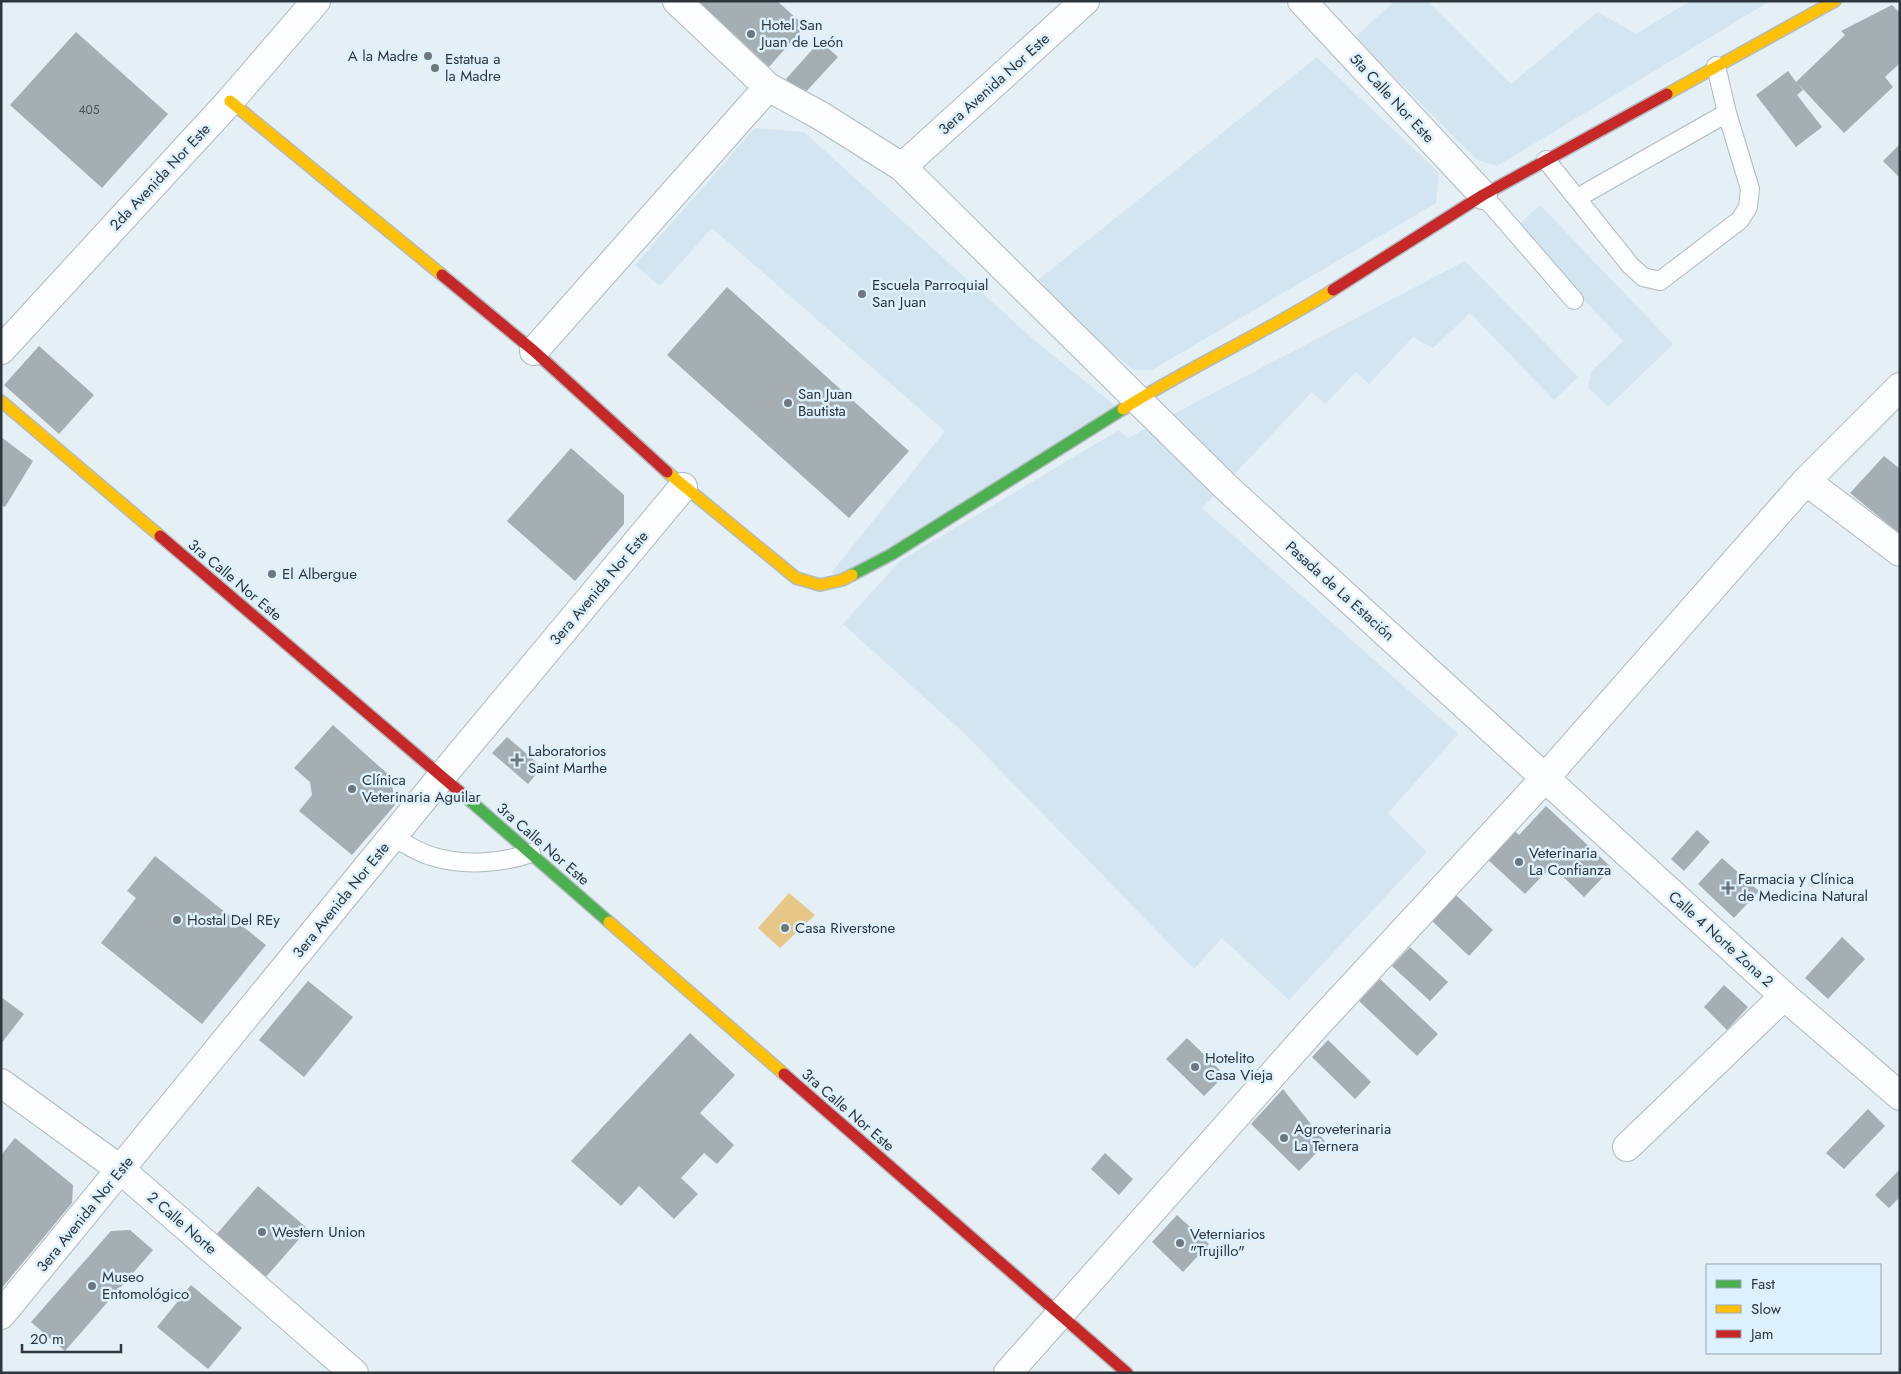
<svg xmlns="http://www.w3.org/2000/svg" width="1901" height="1374" font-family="Jost,sans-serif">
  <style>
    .built { fill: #d3e5f1 }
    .water { fill: #e7c788 }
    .building { fill: #a5aeb3 }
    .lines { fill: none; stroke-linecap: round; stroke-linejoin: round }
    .lane-casing { stroke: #b0bac0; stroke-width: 20 }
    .street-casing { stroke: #b0bac0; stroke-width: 30 }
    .fast-casing { stroke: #b0bac0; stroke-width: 14 }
    .slow-casing { stroke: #b0bac0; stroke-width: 14 }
    .jam-casing { stroke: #b0bac0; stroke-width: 14 }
    .lane { stroke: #fbfdfe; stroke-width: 18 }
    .street { stroke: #fbfdfe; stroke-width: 28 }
    .fast { stroke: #4caf50; stroke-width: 11 }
    .slow { stroke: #ffc107; stroke-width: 11 }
    .jam { stroke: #c62828; stroke-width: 11 }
    .poi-dot { fill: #6d777d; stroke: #ddf0fd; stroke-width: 2 }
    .labels { text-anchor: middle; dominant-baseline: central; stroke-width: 5; stroke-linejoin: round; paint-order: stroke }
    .number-label { font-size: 12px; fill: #4b545a }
    .poi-label { font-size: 15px; fill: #2d363c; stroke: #ddf0fd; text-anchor: start }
    .street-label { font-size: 15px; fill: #2d363c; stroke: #ddf0fd }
  </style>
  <rect width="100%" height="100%" fill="#e4eff6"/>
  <path class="built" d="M1395,1H1427L1511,84L1598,12L1636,34L1690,1H1770L1497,166L1477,160L1355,37Z
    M1317,57L1439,173L1436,203L1152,370H1134L1028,288Z
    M755,128L804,132L1033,339L1120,410L841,580L832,572L945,431L712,228L660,286L635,265Z
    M1540,205L1673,344L1608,407L1588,387L1591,372L1623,341L1515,228Z
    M1465,261L1578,377L1554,400L1470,313L1433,348L1413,337L1369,384L1356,372L1325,404L1312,392L1202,508L1458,734L1388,813L1427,852L1289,1000L1222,938L1194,969L965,734L843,624L900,561L1119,430L1128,438Z"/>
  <path class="water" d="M789,893L815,915L780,948L758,928Z"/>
  <path class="building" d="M698,1H777L805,26L769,67Z
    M1892,5L1900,13V63L1885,77L1893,87L1844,133L1798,84L1803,90L1797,95L1822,127L1796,147L1756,95L1788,71L1796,82L1845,35L1841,31Z
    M76,32L168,114L102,188L10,105Z
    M820,41L838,57L803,95L786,79Z
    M1900,144V178L1883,161Z
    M727,287L909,451L849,518L667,355Z
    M39,346L94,395L59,434L4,385Z
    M1,437L33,461L5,507L1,505Z
    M571,448L624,495V524L575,581L507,521Z
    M1884,456L1900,469V534L1850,493Z
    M333,725L391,777L395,805L352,855L299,811L312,795L310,782L294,768Z
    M507,737L542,767L528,784L492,753Z
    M1546,806L1612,868L1584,897L1552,866L1525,894L1486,858L1513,829L1519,835Z
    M1697,830L1710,842L1684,871L1671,859Z
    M155,856L266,945L202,1024L101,943L136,898L127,891Z
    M1722,858L1759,891L1734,918L1698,884Z
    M1456,895L1493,930L1469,956L1432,921Z
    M1842,937L1865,959L1828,999L1805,978Z
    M1410,947L1448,982L1430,1001L1392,966Z
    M1380,979L1438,1034L1417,1056L1359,1001Z
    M308,981L353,1017L304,1077L259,1040Z
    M1724,985L1748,1007L1727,1030L1704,1007Z
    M1,997L24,1014L1,1044Z
    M690,1033L735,1075L700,1113L734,1145L717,1164L704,1153L681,1178L698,1194L674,1219L639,1186L621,1206L571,1161Z
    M1187,1038L1225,1075L1204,1096L1166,1059Z
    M1328,1040L1371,1082L1355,1099L1312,1057Z
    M1283,1089L1326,1143L1299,1171L1251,1124Z
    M1868,1109L1885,1126L1844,1169L1826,1153Z
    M15,1138L73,1185L72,1203L1,1289V1155Z
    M1105,1153L1133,1179L1119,1195L1091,1169Z
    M1900,1169V1197L1889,1208L1875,1195Z
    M258,1186L308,1229L265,1278L216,1235Z
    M1177,1215L1209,1244L1183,1272L1152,1242Z
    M130,1230L153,1250L65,1351L31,1322L111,1231Z
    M191,1285L242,1328L208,1369L157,1327Z"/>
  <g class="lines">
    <g class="lane-casing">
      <path id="lane" d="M1546,160L1630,265L1643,277L1660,281L1740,220L1748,207L1750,189L1727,113L1716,66
        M1483,195L1574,300
        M1577,198L1727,113
        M392,837C405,843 417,852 431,856C462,866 500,864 531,853"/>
    </g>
    <g class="street-casing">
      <path id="street" d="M677,1L768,87L821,116L902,167L1226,487L1784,996L1900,1096
        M1302,1L1483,195
        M902,167L1085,1
        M1,350L230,101L316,1
        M534,351L768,87
        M1806,481L1900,552
        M1,1083L121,1170L354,1373
        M1627,1147L1784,996
        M1,1315L442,776L683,487
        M1008,1373L1313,1029L1545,778L1806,481L1900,387"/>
    </g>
    <g class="fast-casing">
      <path id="fast" d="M852,575L892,554L1123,409
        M467,798L609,922"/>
    </g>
    <g class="slow-casing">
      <path id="slow" d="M1667,94L1835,1
        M230,101L442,275
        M1,401L160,536
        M1123,409C1191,366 1265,333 1333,290
        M667,472L796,578L820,585L842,580L852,575
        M609,922L784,1074"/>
    </g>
    <g class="jam-casing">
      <path id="jam" d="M442,275L534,351L667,472
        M1333,290L1483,195L1667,94
        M160,536L467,798
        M784,1074L1127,1373"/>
    </g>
    <use href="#lane" class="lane"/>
    <use href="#street" class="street"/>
    <use href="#fast" class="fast"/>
    <use href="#slow" class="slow"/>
    <use href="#jam" class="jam"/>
  </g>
  <g class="poi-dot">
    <circle cx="751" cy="34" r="5"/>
    <circle cx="428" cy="56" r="5"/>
    <circle cx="435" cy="68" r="5"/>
    <circle cx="862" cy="294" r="5"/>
    <circle cx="788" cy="403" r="5"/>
    <circle cx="272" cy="574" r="5"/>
    <path d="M514.5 752.5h5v5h5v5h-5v5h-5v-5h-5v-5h5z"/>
    <circle cx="352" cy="789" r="5"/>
    <circle cx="1519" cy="862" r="5"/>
    <path d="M1725.5 880.5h5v5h5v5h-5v5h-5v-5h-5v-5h5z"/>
    <circle cx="177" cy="920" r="5"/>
    <circle cx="785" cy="928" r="5"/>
    <circle cx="1195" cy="1067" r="5"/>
    <circle cx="1284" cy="1138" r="5"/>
    <circle cx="262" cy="1232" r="5"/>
    <circle cx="1180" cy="1243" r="5"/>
    <circle cx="92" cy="1286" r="5"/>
  </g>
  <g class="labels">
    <g class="number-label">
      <text x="89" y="110">405</text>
    </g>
    <g class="poi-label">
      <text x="761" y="25">Hotel San<tspan x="761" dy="17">Juan de León</tspan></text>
      <text x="418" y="56" text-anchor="end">A la Madre</text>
      <text x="445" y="59">Estatua a<tspan x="445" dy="17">la Madre</tspan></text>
      <text x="872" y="285">Escuela Parroquial<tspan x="872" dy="17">San Juan</tspan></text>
      <text x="798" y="394">San Juan<tspan x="798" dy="17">Bautista</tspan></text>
      <text x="282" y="574">El Albergue</text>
      <text x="528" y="751">Laboratorios<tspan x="528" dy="17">Saint Marthe</tspan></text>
      <text x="362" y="780">Clínica<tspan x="362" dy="17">Veterinaria Aguilar</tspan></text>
      <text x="1529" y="853">Veterinaria<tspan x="1529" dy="17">La Confianza</tspan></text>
      <text x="1738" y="879">Farmacia y Clínica<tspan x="1738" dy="17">de Medicina Natural</tspan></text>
      <text x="187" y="920">Hostal Del REy</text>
      <text x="795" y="928">Casa Riverstone</text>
      <text x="1205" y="1058">Hotelito<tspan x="1205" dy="17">Casa Vieja</tspan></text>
      <text x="1294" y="1129">Agroveterinaria<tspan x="1294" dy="17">La Ternera</tspan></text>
      <text x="272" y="1232">Western Union</text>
      <text x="1190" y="1234">Veterniarios<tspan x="1190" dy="17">"Trujillo"</tspan></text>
      <text x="102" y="1277">Museo<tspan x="102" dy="17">Entomológico</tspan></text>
    </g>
    <g class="street-label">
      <text transform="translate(994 84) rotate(-42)">3era Avenida Nor Este</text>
      <text transform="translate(1392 98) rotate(47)">5ta Calle Nor Este</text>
      <text transform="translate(160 177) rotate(-47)">2da Avenida Nor Este</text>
      <text transform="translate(235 580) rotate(40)">3ra Calle Nor Este</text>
      <text transform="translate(599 588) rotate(-50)">3era Avenida Nor Este</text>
      <text transform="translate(1340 591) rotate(42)">Pasada de La Estación</text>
      <text transform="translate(543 844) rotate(41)">3ra Calle Nor Este</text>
      <text transform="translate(341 900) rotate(-51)">3era Avenida Nor Este</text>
      <text transform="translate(1721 939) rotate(42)">Calle 4 Norte Zona 2</text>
      <text transform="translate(848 1110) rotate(41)">3ra Calle Nor Este</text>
      <text transform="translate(85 1214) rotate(-51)">3era Avenida Nor Este</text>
      <text transform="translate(182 1223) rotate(41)">2 Calle Norte</text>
    </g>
  </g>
  <rect width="1901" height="1374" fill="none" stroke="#2d363c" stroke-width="5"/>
  <rect x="1706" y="1264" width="175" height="90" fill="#ddf0fd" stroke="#97a6b0"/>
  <rect x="1716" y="1280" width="25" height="8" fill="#4caf50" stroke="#97a6b0"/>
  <text x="1751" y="1289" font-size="15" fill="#2d363c">Fast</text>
  <rect x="1716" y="1305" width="25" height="8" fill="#ffc107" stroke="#97a6b0"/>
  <text x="1751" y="1314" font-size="15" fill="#2d363c">Slow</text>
  <rect x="1716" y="1330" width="25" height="8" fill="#c62828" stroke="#97a6b0"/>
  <text x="1751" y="1339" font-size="15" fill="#2d363c">Jam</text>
  <path d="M22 1344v8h99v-8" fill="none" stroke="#2d363c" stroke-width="2.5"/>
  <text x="30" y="1344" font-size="15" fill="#2d363c" stroke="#ddf0fd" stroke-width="4" paint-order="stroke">20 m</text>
</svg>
